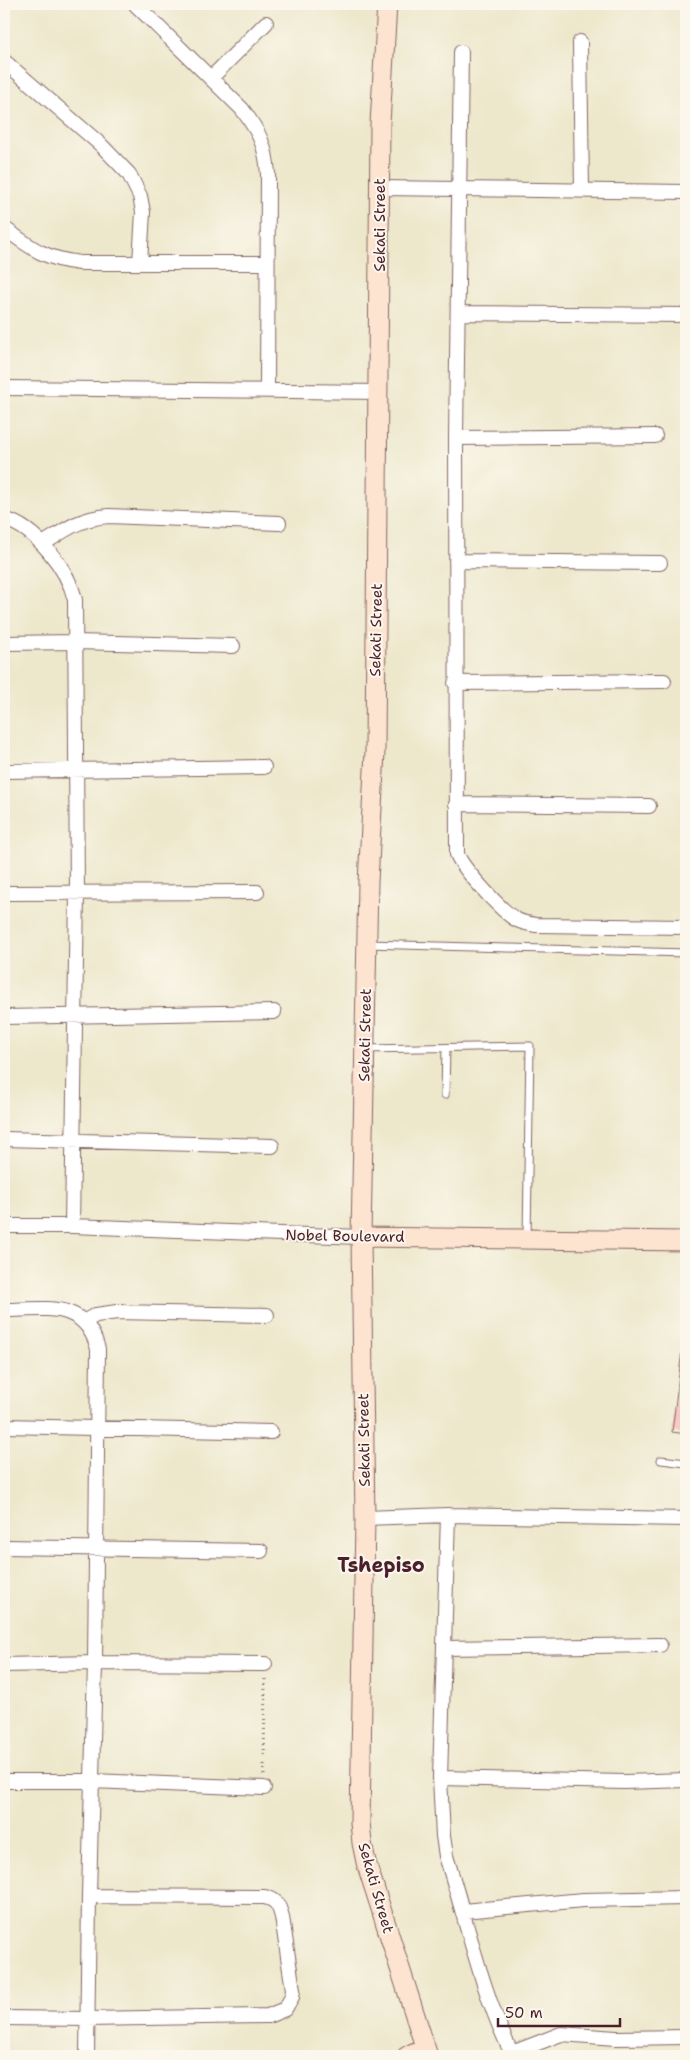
<svg xmlns="http://www.w3.org/2000/svg" width="690" height="2060" font-family="'Shantell Sans',sans-serif">
  <style>
    .building { fill: #f5a2a0 }
    .lines { fill: none; stroke-linecap: round; stroke-linejoin: round }
    .lane-casing { stroke: #836563; stroke-width: 9 }
    .street-casing { stroke: #836563; stroke-width: 16 }
    .secondary-casing { stroke: #836563; stroke-width: 21 }
    .path { stroke: #836563; stroke-width: 3; stroke-dasharray: 1 4; stroke-linecap: butt }
    .lane { stroke: #fff; stroke-width: 7 }
    .street { stroke: #fff; stroke-width: 14 }
    .secondary { stroke: #fde4d1; stroke-width: 19 }
    .labels { text-anchor: middle; dominant-baseline: central; stroke-width: 4; stroke-linejoin: round; paint-order: stroke }
    .street-label { font-size: 15px; fill: #4a1f2b; stroke: #fbf7ec }
    .district-label { font-size: 20px; font-weight: bold; fill: #4a1f2b; stroke: #fbf7ec }
  </style>
  <rect width="100%" height="100%" fill="#fbf7ec"/>
  <filter id="ink" filterUnits="userSpaceOnUse"><feTurbulence type="fractalNoise" baseFrequency=".02" numOctaves="2"/><feDisplacementMap in="SourceGraphic" scale="10" xChannelSelector="R" yChannelSelector="G"/><feConvolveMatrix kernelMatrix="1 2 1 2 8 2 1 2 1" color-interpolation-filters="sRGB"/></filter>
  <filter id="wash" filterUnits="userSpaceOnUse"><feTurbulence type="fractalNoise" baseFrequency=".0096" numOctaves="4" result="noise"/><feDisplacementMap in="SourceGraphic" scale="20" xChannelSelector="R" yChannelSelector="G"/><feGaussianBlur stdDeviation="1.12" result="paint"/><feColorMatrix in="noise" values="0 0 0 0 0 0 0 0 0 0 0 0 0 0 0 0 0 1.4 0 .05"/><feComposite in="paint" operator="in"/></filter>
  <g filter="url(#wash)">
    <rect width="100%" height="100%" fill="#ede7cb"/>
    <g id="blocks">
      <path class="building" d="M685,1326H686V1434L672,1432Z"/>
    </g>
  </g>
  <g filter="url(#ink)">
    <use href="#blocks" fill-opacity="0" stroke="#836563" stroke-width="1"/>
    <g class="lines">
      <g class="lane-casing">
        <path id="lane" d="M367,944L686,953
          M365,1049L530,1046L527,1238
          M445,1095L446,1048
          M661,1460L686,1463"/>
      </g>
      <g class="street-casing">
        <path id="street" d="M135,4L242,109C259,132 266,145 268,174L267,390
          M580,42L582,191
          M461,52L456,438L457,854C462,868 503,913 517,920C523,923 530,924 536,925L686,927
          M4,61L101,145L129,174L140,196L143,212L140,263
          M211,78L266,23
          M380,188L686,192
          M4,228C31,248 45,259 80,263H267
          M458,313L686,315
          M4,388L379,392
          M456,438L655,436
          M4,519C36,528 68,569 75,600L77,893L72,1226
          M43,544C66,529 80,518 109,516L279,523
          M456,561L660,563
          M4,643L76,642L233,646
          M455,683L664,681
          M4,771L264,767
          M456,804L649,806
          M4,893L257,892
          M4,1017L274,1012
          M4,1139L272,1146
          M4,1226H72L361,1237
          M4,1310C45,1310 85,1299 98,1349L95,1663L89,1896L87,2056
          M85,1321L96,1315L117,1312L267,1315
          M4,1426L271,1432
          M448,1515L440,1778L443,1836L446,1856C467,1922 482,1994 513,2056
          M365,1518L448,1515L686,1519
          M4,1547L261,1551
          M444,1648L660,1645
          M4,1665L95,1663L265,1664
          M440,1778L624,1782L686,1780
          M4,1781H92L264,1788
          M463,1911L583,1900L686,1898
          M4,2018L87,2019L268,2016L285,2009L292,1997L293,1990L282,1917C279,1905 276,1899 264,1897L89,1896
          M512,2053L561,2034L616,2038L686,2037"/>
      </g>
      <g class="secondary-casing">
        <path id="secondary" d="M387,4L380,124L375,752L368,882L361,1237L365,1518L360,1822L362,1843L366,1862L428,2056
          M361,1237L686,1241
          M407,2056L424,2048"/>
      </g>
      <path class="path" d="M264,1775L265,1676"/>
      <use href="#lane" class="lane"/>
      <use href="#street" class="street"/>
      <use href="#secondary" class="secondary"/>
    </g>
  </g>
  <g class="labels">
    <g class="street-label">
      <text transform="translate(380 225) rotate(-90)">Sekati Street</text>
      <text transform="translate(376 630) rotate(-89)">Sekati Street</text>
      <text transform="translate(365 1035) rotate(-89)">Sekati Street</text>
      <text transform="translate(345 1236) rotate(1)">Nobel Boulevard</text>
      <text transform="translate(364 1440) rotate(-91)">Sekati Street</text>
      <text transform="translate(376 1888) rotate(74)">Sekati Street</text>
    </g>
    <g class="district-label">
      <text x="381" y="1565">Tshepiso</text>
    </g>
  </g>
  <rect width="690" height="2060" fill="none" stroke="#fbf7ec" stroke-width="20"/>
  <path d="M498 2018v8h122v-8" fill="none" stroke="#4a1f2b" stroke-width="2.5"/>
  <text x="505" y="2018" font-size="15" fill="#4a1f2b" stroke="#fbf7ec" stroke-width="4" paint-order="stroke">50 m</text>
</svg>
